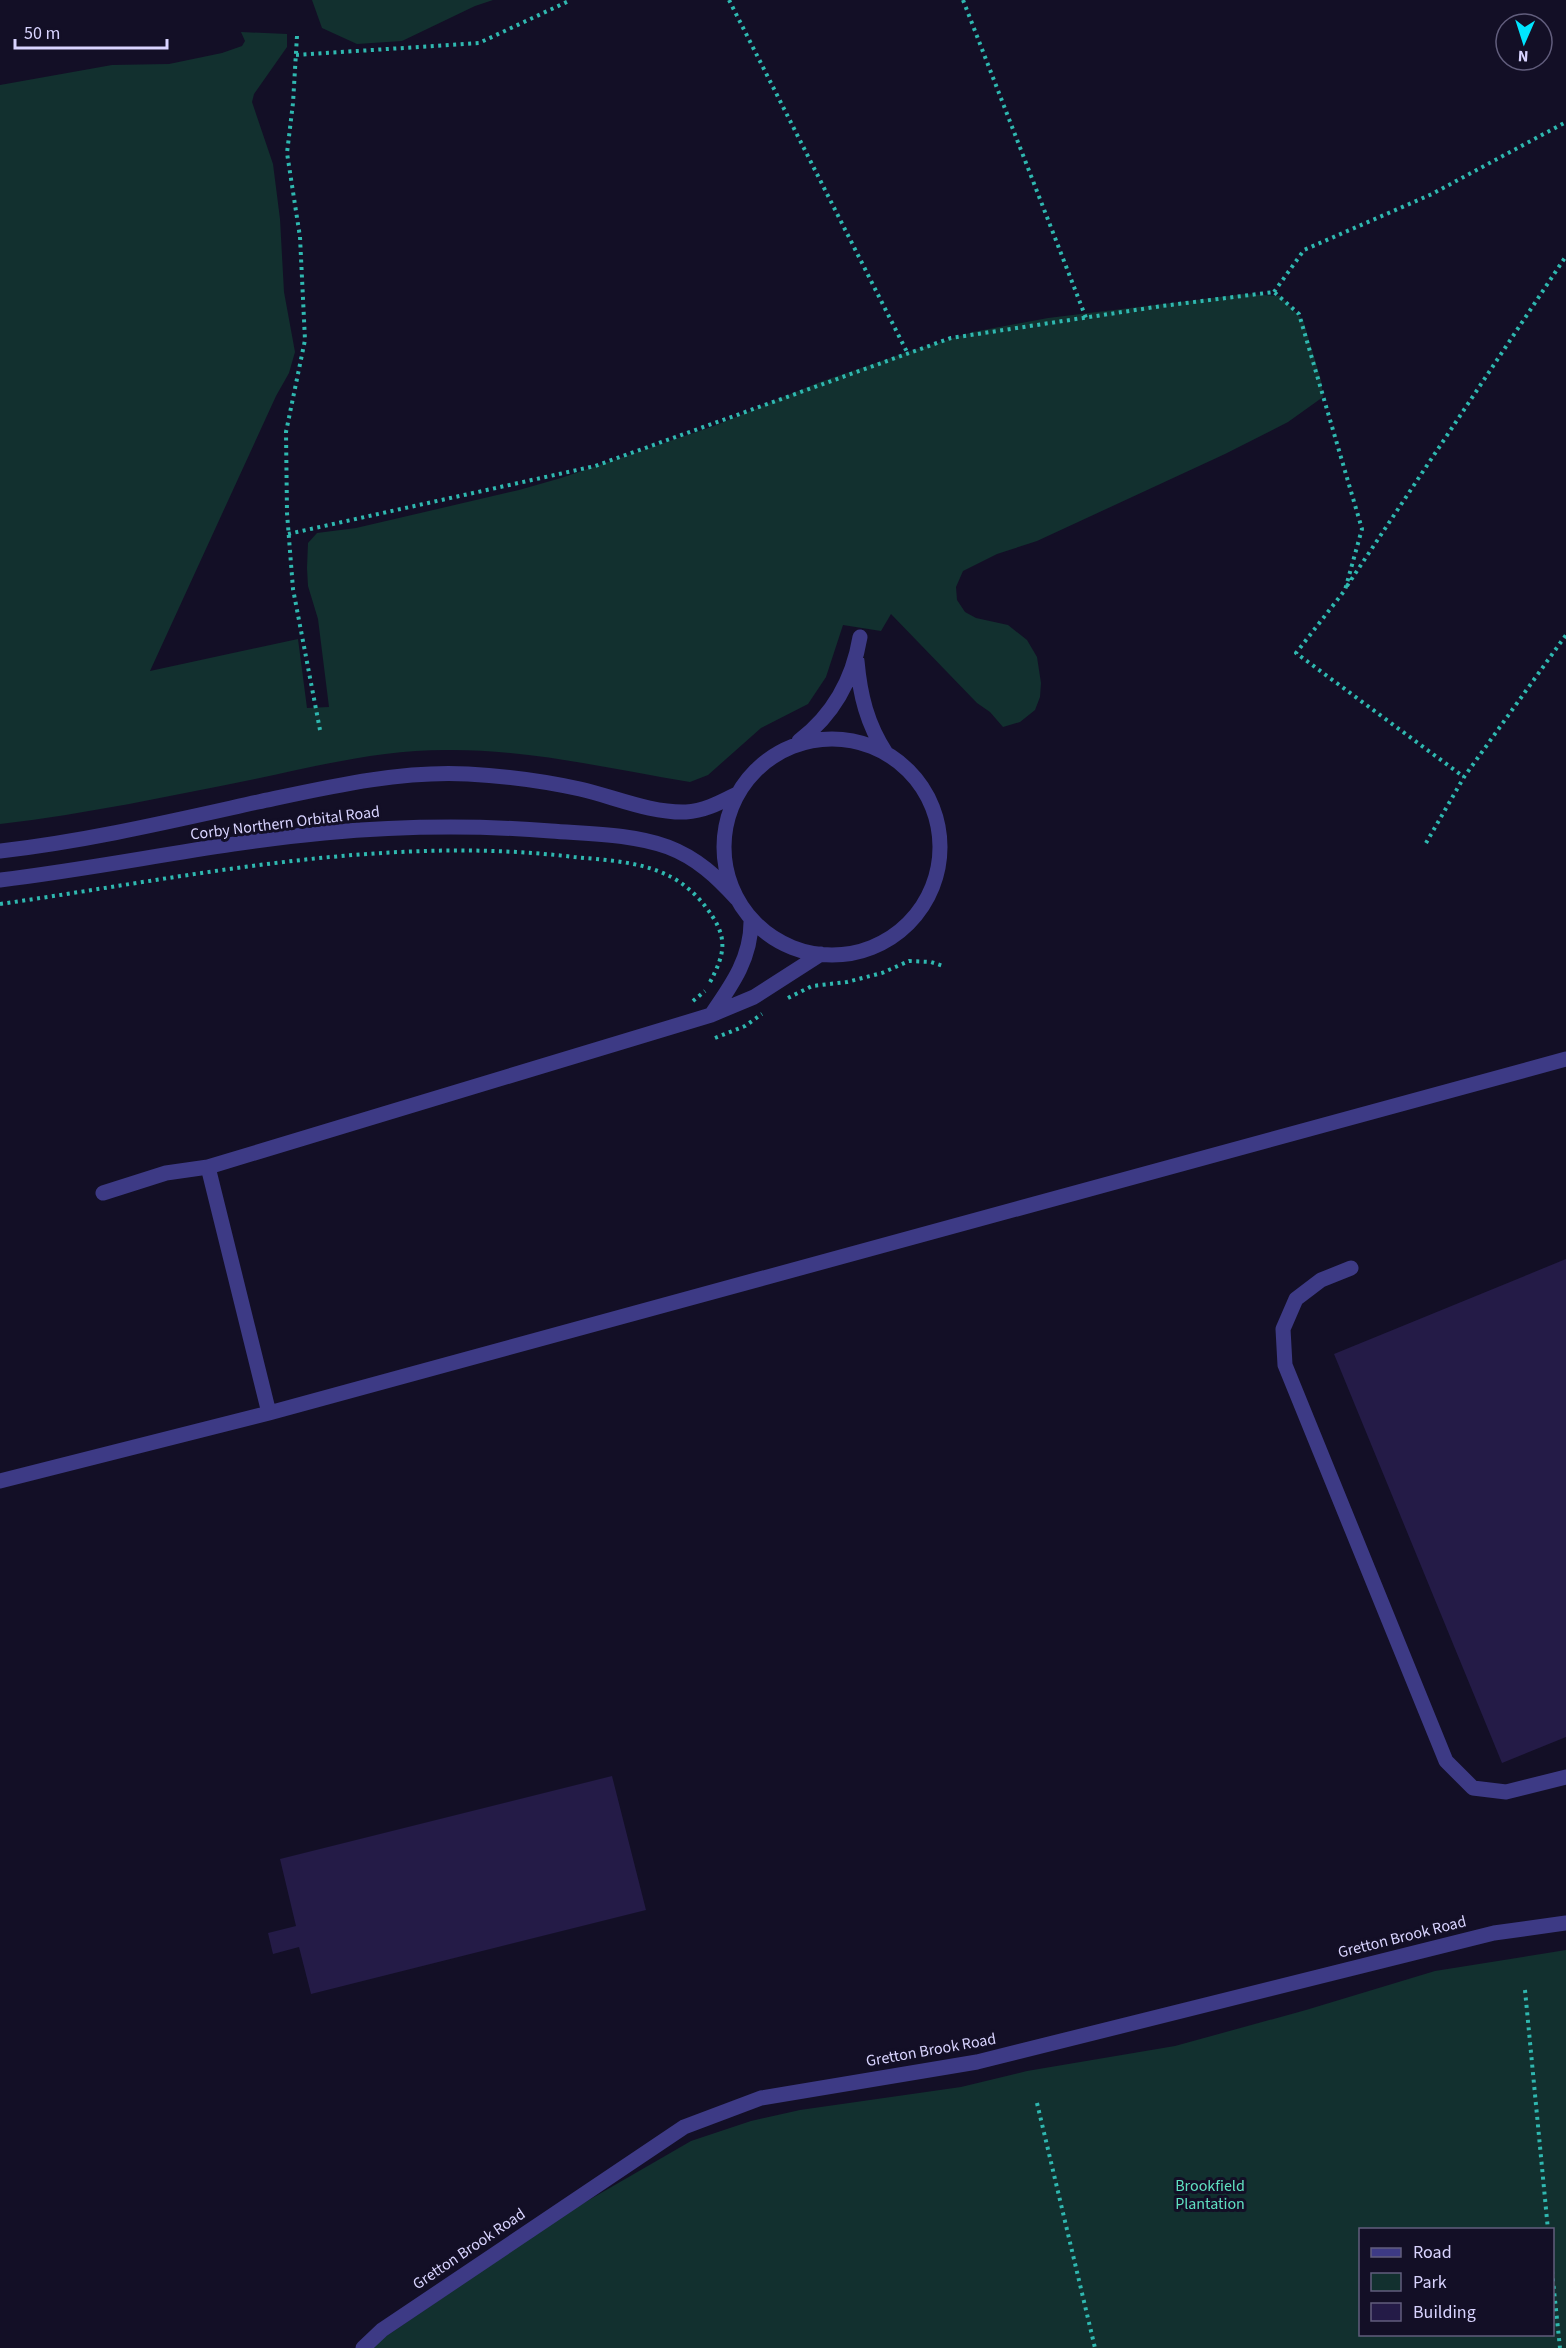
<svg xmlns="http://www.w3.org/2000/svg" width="1566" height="2348" font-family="'Source Sans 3',sans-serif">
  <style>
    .green { fill: #12302f; fill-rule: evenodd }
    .building { fill: #241b47 }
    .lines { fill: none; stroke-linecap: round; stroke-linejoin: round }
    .path { stroke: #2fb8b0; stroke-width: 4; stroke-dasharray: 3 4.5; stroke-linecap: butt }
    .minor { stroke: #3d3a85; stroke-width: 15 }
    .labels { text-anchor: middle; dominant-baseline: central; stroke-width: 6; stroke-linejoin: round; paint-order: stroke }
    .street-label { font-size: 16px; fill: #d9d4ff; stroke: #130f26 }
    .park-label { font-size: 16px; fill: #5fe0c0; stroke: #130f26 }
  </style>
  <rect width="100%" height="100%" fill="#130f26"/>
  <path class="green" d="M312,0H493L475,6L402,41L357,44L322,28Z
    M241,32L287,34V47L254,94L252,102L273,164L280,219L284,292L295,352L289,373L276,396L150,671L298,639L307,708L329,707L318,619L308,586L307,568L308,543L317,533L356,528L519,490L561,478L714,426L820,382L911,351L973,332L1048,318L1245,294L1280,296L1303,320L1321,380L1323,397L1288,422L1225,454L1037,541L997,554L963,571L956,587L957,600L965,612L976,618L1008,625L1027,640L1037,657L1041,683L1040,697L1035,710L1020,722L1003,727L990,712L977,703L891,614L881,631L843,625L826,677L808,704L761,728L708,775L690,782C612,769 532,750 452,750C385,749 320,765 255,779C170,796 86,814 0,824V85L112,65L169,64L222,53L242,46L245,41Z
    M1566,1950V2348H372L382,2339L575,2208L691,2141L751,2121L800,2110L961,2087L1027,2071L1175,2046L1306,2010L1435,1971ZM1360,2230H1552V2334H1360Z"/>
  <path class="building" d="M1566,1259V1737L1502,1763L1334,1354Z
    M612,1776L646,1910L311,1994L299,1947L273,1954L268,1933L296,1926L280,1859Z"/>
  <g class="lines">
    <path class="path" d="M729,0L908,354
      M963,0L1086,318
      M297,36L293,103L287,153L300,237L305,340L286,432L287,513L293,589L320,730
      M296,55L479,43L571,0
      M1274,292L1304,250L1432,194L1566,122
      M288,534L595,466L951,338L1162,306L1274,292L1299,314L1362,529L1345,590L1296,653L1464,777
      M1347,586L1566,256
      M1426,843L1464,777L1566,635
      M0,904C189,877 382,834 574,857C604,860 639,861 667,875C681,881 696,894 705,906C729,937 726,952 709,984
      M788,998L812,986L847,982L882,973L909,961L931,962L943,966
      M693,1001L705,991
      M715,1038L745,1026L762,1014
      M1525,1990L1548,2230
      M1037,2103L1095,2348
      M1552,2271L1560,2348"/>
    <path class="minor" d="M857,661C860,695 867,724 886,753
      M724 847a108 108 0 1 1 216 0a108 108 0 1 1-216 0Z
      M799,741C833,715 853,679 860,637
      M0,851C87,841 172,821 258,802C324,788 400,770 468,774C506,776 544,781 580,789C615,797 650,813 686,812C705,811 721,802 737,794
      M0,880C108,867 216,843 324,833C400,826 476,825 551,831C590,834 632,834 668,847C697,858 717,877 737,899
      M711,1015C732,985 752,957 751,919
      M208,1167L269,1413
      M103,1193L166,1173L208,1167L711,1015L754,997L821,954
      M1351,1268L1321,1280L1296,1299L1283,1329L1285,1365L1446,1761L1473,1788L1506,1792L1566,1777
      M0,1481L269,1413L1566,1059
      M363,2348L382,2330L684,2127L761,2098L977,2062L1494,1933L1566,1923"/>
  </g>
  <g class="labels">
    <g class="street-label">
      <text transform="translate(285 823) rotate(-7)">Corby Northern Orbital Road</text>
      <text transform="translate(1402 1937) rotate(-14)">Gretton Brook Road</text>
      <text transform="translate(931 2050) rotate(-10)">Gretton Brook Road</text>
      <text transform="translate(469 2249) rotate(-34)">Gretton Brook Road</text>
    </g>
    <g class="park-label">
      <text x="1210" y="2186">Brookfield<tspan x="1210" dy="18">Plantation</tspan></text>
    </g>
  </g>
  <rect x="1359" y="2228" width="195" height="108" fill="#130f26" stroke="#625e7d" stroke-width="1.5"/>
  <rect x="1371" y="2248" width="30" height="9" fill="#3d3a85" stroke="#625e7d" stroke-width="1.5"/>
  <text x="1413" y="2258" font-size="18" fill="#d9d4ff">Road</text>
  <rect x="1371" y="2273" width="30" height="18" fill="#12302f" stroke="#625e7d" stroke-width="1.5"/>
  <text x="1413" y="2288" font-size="18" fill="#d9d4ff">Park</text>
  <rect x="1371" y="2303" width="30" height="18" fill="#241b47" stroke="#625e7d" stroke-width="1.5"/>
  <text x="1413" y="2318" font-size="18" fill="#d9d4ff">Building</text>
  <g transform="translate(1524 42) rotate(183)"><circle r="28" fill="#130f26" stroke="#625e7d" stroke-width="1.5"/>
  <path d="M0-4.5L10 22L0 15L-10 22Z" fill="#00e5ff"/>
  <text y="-9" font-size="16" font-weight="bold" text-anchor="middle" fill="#d9d4ff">N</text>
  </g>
  <path d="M15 39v9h152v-9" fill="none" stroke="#d9d4ff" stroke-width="3"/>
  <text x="24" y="39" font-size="18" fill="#d9d4ff" stroke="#130f26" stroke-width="4.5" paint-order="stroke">50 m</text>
</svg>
